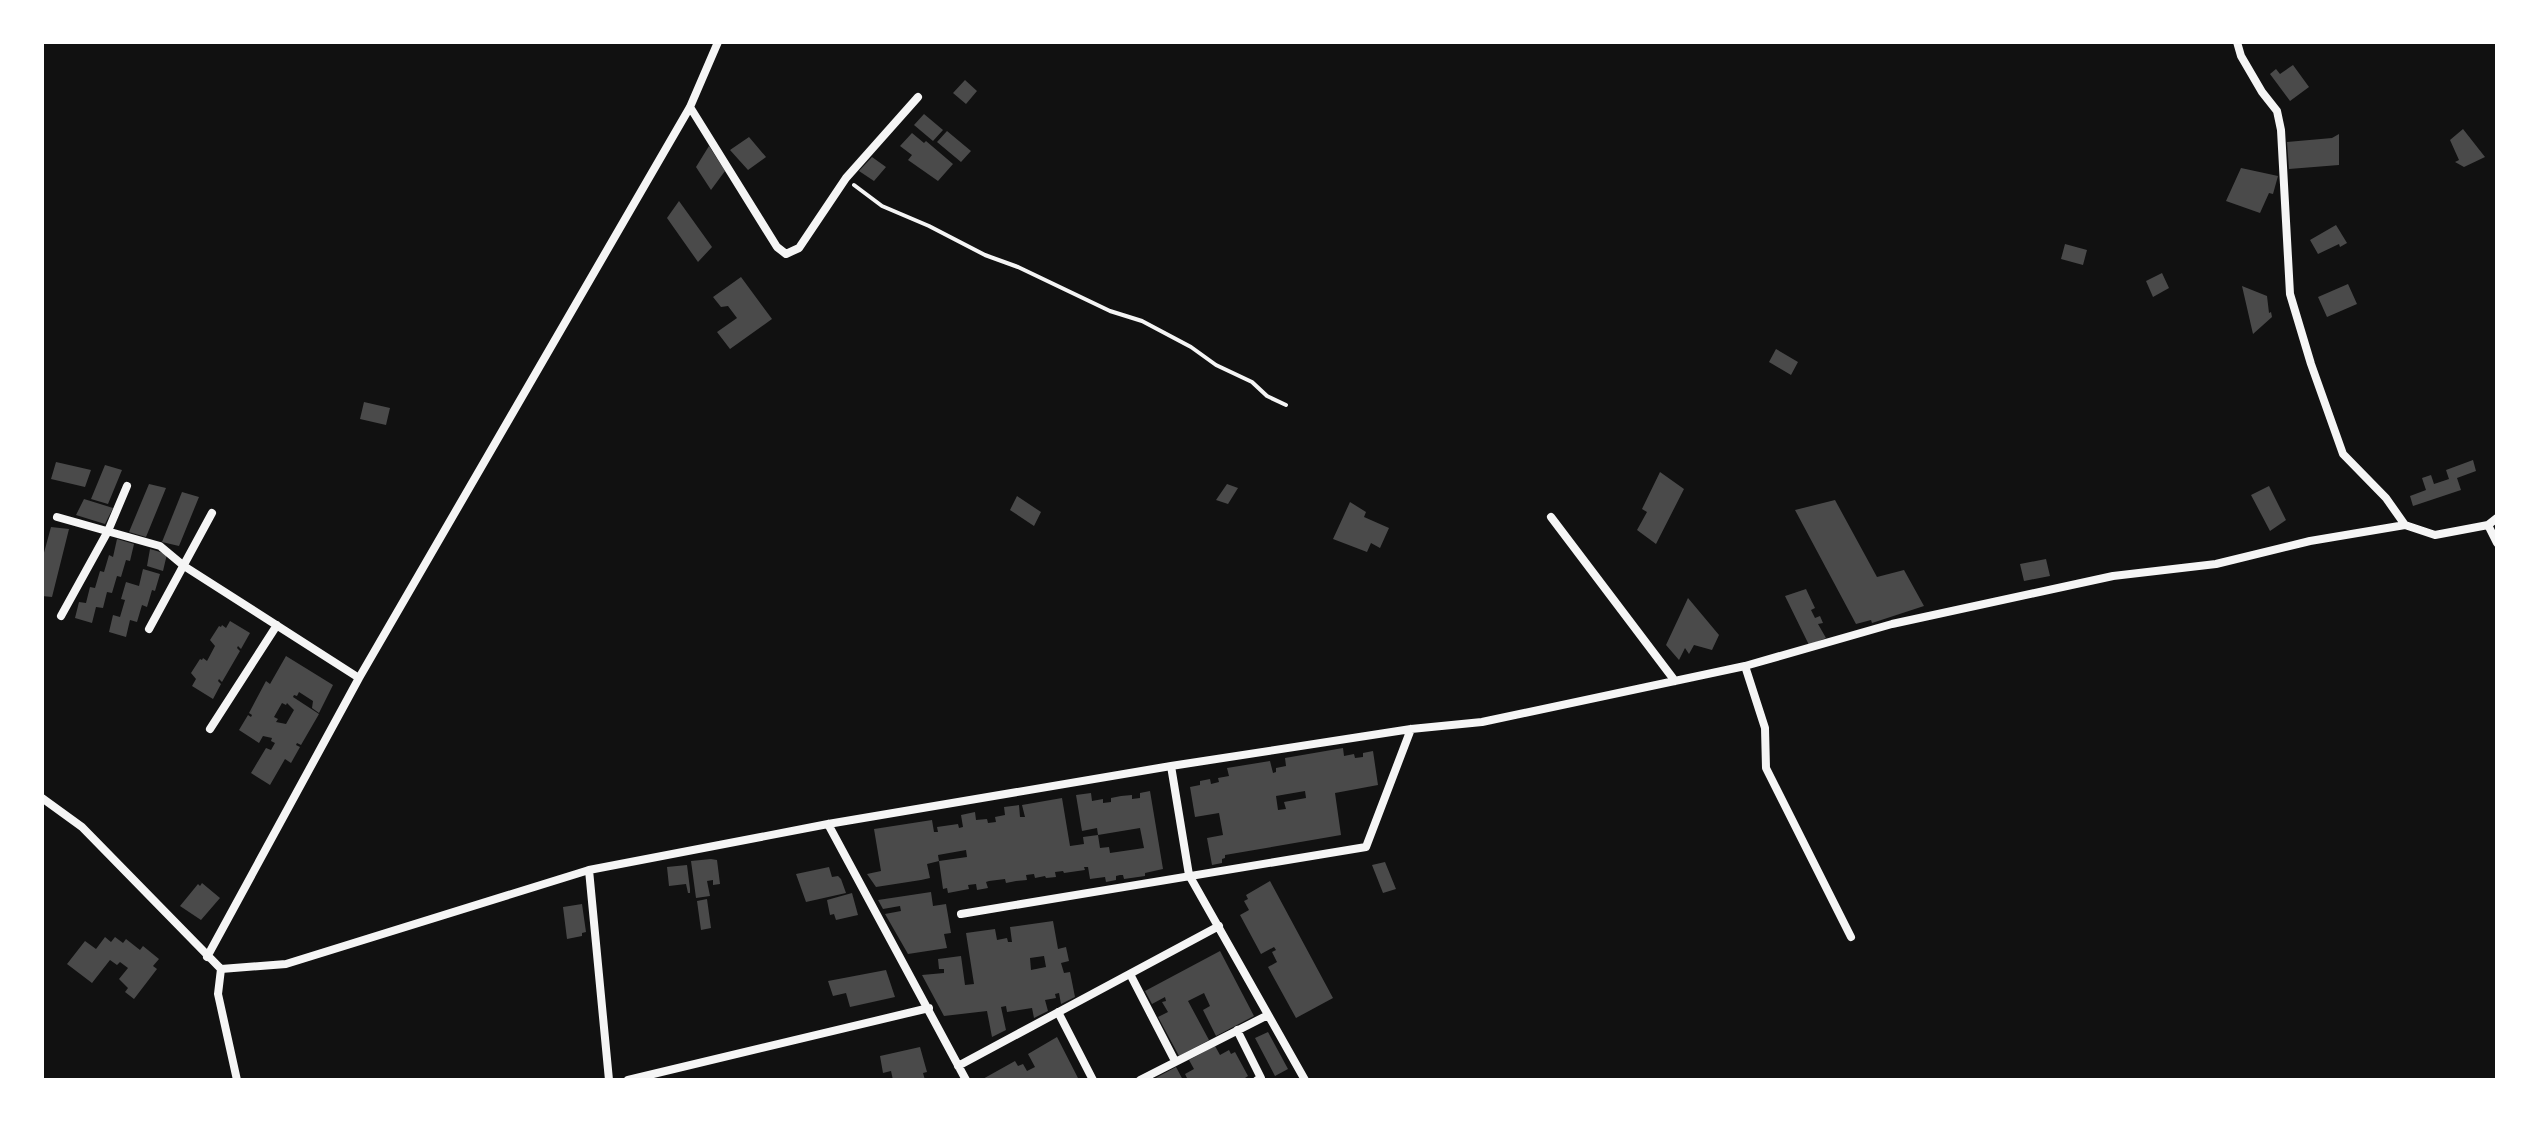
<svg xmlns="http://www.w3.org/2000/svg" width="2539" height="1122" font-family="Inter,sans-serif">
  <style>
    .building { fill: #4a4a4a; fill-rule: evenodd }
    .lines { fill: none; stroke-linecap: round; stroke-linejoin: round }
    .path { stroke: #f5f5f5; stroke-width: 4 }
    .minor { stroke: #f5f5f5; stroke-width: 8 }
  </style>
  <rect width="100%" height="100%" fill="#111"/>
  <path class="building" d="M2293,65L2309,87L2290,101L2270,74L2276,69L2280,74Z
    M965,80L977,91L966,104L953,93Z
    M924,114L943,130L933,141L914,125Z
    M2463,129L2485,157L2464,167L2455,162L2459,160L2450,140Z
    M947,131L971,151L961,162L937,142Z
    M912,133L924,143L926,141L953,164L938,181L908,160L912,155L900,146Z
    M2339,134V165L2289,169L2287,142L2332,138Z
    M749,137L766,157L748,170L730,150Z
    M709,146L725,171L711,190L696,167Z
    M872,157L886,167L874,181L859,171Z
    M2241,168L2278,176L2273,194L2269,193L2260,213L2226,201Z
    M679,201L712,247L698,262L667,218Z
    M2336,225L2347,243L2340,247L2339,244L2318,254L2310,240Z
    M2065,244L2087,250L2083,265L2061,259Z
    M2162,273L2169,288L2153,297L2146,281Z
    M741,277L772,319L730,349L717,332L737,318L728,306L721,307L713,297Z
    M2348,284L2357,304L2327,317L2318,297Z
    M2242,286L2267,296L2269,313L2271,312L2272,317L2253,334Z
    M1776,349L1798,362L1791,375L1769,362Z
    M364,402L390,408L386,425L360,419Z
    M2473,460L2476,471L2457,478L2461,490L2413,506L2410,496L2426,490L2422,478L2431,475L2434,484L2449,479L2446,470Z
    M56,462L91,470L85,487L51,479Z
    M105,465L122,470L108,504L91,499Z
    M1660,472L1684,489L1656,544L1637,530L1647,512L1642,509Z
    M149,484L166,488L146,537L129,532Z
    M1227,484L1238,488L1228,504L1216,500Z
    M2269,486L2286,520L2270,531L2251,495Z
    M182,492L199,497L179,546L162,542Z
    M1017,496L1041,512L1034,526L1010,510Z
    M84,499L113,508L105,524L76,515Z
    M1835,500L1877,577L1904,570L1924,606L1872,623L1871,620L1856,624L1795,510Z
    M1350,502L1366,512L1364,517L1389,528L1380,548L1371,543L1367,552L1333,539Z
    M51,527L69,529L52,597L42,596V568L44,561L42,560Z
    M117,539L134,544L130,561L126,560L121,577L117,576L112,593L107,592L103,608L96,607L92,623L75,618L79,602L86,603L90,587L95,588L100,571L104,572L109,555L113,557Z
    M150,549L167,554L163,571L147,566Z
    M2046,559L2050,576L2024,581L2020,564Z
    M143,569L160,574L155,591L152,590L147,607L142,605L137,622L130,620L126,637L109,632L113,615L120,617L125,600L121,599L126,582L139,586Z
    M1806,589L1815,608L1811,610L1815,618L1820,616L1823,623L1818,624L1826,638L1809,645L1785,596Z
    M1688,598L1719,635L1712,650L1694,645L1689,654L1685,648L1679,660L1666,645Z
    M230,621L250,633L241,649L238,646L237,648L240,651L222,682L219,679L218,681L221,684L213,699L192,686L196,679L191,673L200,659L202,660L203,658L207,661L215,646L210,640L219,626L221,627L222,625L226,628Z
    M286,656L333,685L319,713L312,708L313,701L299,692L297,696L294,695L293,697L319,714L301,745L297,743L296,745L300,747L291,763L285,759L270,785L251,773L266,748L271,750L275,743L271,741L272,738L263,736L259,743L239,730L248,715L251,717L252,715L249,713L266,681L270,684ZM282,703L286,705L287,703L294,710L286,724L276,722L278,719L274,717Z
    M1343,748L1344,756L1354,754L1355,758L1363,757V753L1373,751L1378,785L1335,793L1341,835L1225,855V858L1222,859V863L1212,865L1207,838L1223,835L1219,813L1195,817L1190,787L1200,785V781L1210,779L1211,784L1219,782L1218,778L1229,776L1227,768L1270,761L1273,773L1276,772V768L1286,766L1285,758ZM1305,791L1306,798L1284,802L1286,809L1278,810L1276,796Z
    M1150,791L1163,869L1145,873V876L1124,879L1123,875H1120L1116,876V880L1106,882L1105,877L1090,879L1088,867H1084L1085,870L1064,873L1063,871L1055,872L1056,877L1046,878L1045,876L1035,878L1034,874L1026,875L1027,880L1016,881L1006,883L1005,879L989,881L986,882L988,888L977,890L976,884L968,885L969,889L948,893L947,888L943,889L939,861L927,864L930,878L921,880L876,887L867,874L881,871L874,829L932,820L934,832H938L937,827L958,824L959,828L963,827L961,815L975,812L976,820L987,819L988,823L996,822L995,817L1005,815L1004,807L1019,805L1020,817H1025L1022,805L1062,798L1070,846L1084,844L1083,837L1098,835L1100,848L1109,847L1110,853L1144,848L1140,828L1098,835L1097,828L1082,831L1076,795L1091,793L1092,801L1103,799V803L1111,802V798L1121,796L1132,795V799L1140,798V793ZM966,850L967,857L939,861L938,855Z
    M711,859L717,860L720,884L713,885V880L707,881L710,896L696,898L691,861Z
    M1385,862L1396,889L1383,893L1372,865Z
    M687,865L690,889V893H688L686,884L669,886L667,867Z
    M829,867L832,877L838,876L841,879L846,893L806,902L796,874Z
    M1270,881L1333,998L1296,1018L1268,967L1277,962L1272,952L1276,950L1274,947L1261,954L1240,915L1249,910L1244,901L1248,899L1246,895Z
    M202,883L220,898L201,920L180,906L198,884L200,886Z
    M931,892L933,906L946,904L951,933L944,934L947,948L908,954L885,914L901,911L900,906L883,909L878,900Z
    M852,893L858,915L836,920L834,914L830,915L827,900Z
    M707,899L711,928L701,930L697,901Z
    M582,904L586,932L582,933V936L567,939L563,907Z
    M1053,921L1058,949L1066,947L1069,961L1061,963L1064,973L1070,972L1075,997L1061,1004L1059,993L1055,994L1056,998L1045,1000L1048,1011L1034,1018L1032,1008L1007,1012L1006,1006L1001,1007L1006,1030L992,1037L987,1011L944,1016L922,975L944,973V969H939L938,959L961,956L965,985L974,984L966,933L995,929L997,940L1007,938L1008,942H1012L1010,927ZM1044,956L1046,967L1031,970L1030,958Z
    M105,937L111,942L115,937L123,943L126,939L140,950L143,946L159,959L153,966L157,969L134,999L125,992L128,988L119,979L128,968L120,962L117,965L110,960L92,983L67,964L85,941L96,949Z
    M1220,951L1254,1016L1216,1036L1203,1010L1210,1006L1204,993L1188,1001L1209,1040L1179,1056L1158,1017L1168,1012L1162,1002L1166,1001L1165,997L1152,1004L1145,991Z
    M886,970L895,997L850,1007L846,993L833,996L828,981Z
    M1268,1032L1288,1069L1275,1076L1255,1038Z
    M1057,1037L1079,1080H981L1015,1061L1018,1066L1023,1064L1027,1071L1035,1067L1028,1054Z
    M1215,1046L1220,1055L1229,1050L1231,1054L1235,1052L1248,1076L1242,1080H1188L1185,1074L1194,1069L1189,1060Z
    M920,1047L927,1072L923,1073L925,1080H893L891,1071L883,1073L880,1056Z
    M1176,1067L1183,1080H1152L1163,1074Z"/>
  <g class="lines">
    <path class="path" d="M854,185L882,206L929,226L985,255L1018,267L1110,311L1142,321L1191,347L1216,365L1252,382L1267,396L1286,405"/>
    <path class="minor" d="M2237,42L2241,56L2262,92L2277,111L2281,130L2290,294L2311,364L2343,454L2386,498L2405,525
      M690,107L777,247L786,254L799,248L846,178L918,97
      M57,517L160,546L184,566L359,678
      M1551,517L1675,681
      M2488,525L2497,543
      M61,616L108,531L127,486
      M149,629L212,513
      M1745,666L1765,728L1766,768L1851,937
      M210,729L277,625
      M1171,766L1189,875L1305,1080
      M42,798L82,827L221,969L286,964L589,870L828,824L1171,766L1411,729L1482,722L1745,666L1892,624L2113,576L2216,564L2310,541L2405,525L2435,535L2488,525L2497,518
      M828,824L966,1080
      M589,870L609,1080
      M961,914L1366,847L1411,729
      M207,957L359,678L690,107L718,42
      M221,969L218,994L237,1080
      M1130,974L1175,1061
      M1058,1012L1093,1080
      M1237,1030L1261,1078L1257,1080
      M958,1066L1219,926
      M628,1080L929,1008
      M1140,1080L1268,1015"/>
  </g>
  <rect width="2539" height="1122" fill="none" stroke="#ffffff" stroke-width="88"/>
</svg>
